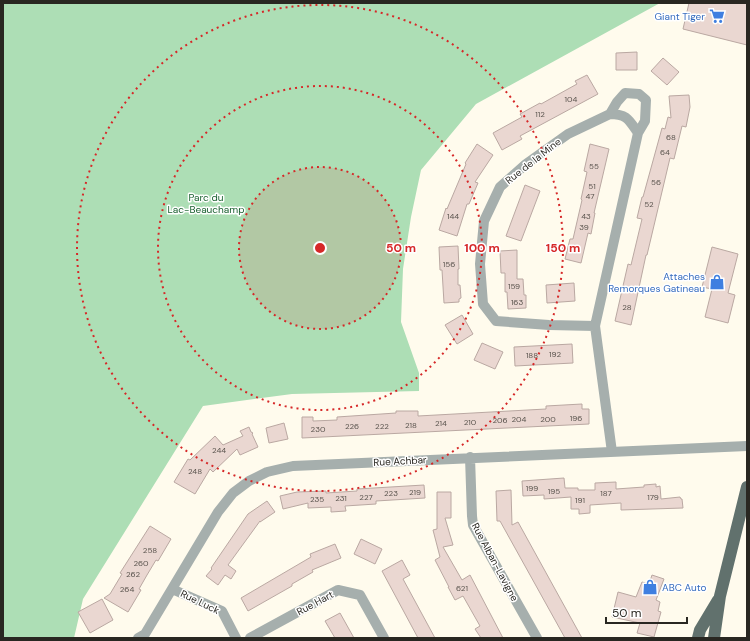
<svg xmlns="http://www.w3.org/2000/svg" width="750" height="641" font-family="'DM Sans',sans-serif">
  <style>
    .green { fill: #addeb5 }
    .building { fill: #ead7d1; stroke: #baa8a2 }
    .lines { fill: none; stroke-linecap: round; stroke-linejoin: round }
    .street { stroke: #a6afad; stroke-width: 10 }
    .primary { stroke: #61716d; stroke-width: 12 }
    .ring { fill: none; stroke: #d62828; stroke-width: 2; stroke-dasharray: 2 4 }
    .labels { text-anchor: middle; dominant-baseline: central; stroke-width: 3; stroke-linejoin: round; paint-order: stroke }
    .number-label { font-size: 8px; fill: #59534d }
    .shop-label { font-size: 10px; fill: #366cbe; stroke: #fff; text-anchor: end }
    .street-label { font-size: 10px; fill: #292721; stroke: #fff }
    .park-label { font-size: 10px; fill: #175f2d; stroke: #fff }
    .centre { fill: #d62828; stroke: #fff; stroke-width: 2 }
    .ring-label { font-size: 12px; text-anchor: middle; font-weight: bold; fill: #d62828; stroke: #fff; stroke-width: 3; stroke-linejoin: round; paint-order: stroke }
  </style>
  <rect width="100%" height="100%" fill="#fffbed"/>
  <path class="green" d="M3,3H660L476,104L421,170L411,217L403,269L401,322L419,373V391L292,394L203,406L83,599L74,638H3Z"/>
  <path class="building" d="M689,3H747V45L683,29Z
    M637,52V70H616V53Z
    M663,58L679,72L667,85L651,71Z
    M587,75L598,94L520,136L522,139L502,150L493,133L522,117L520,114L540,103L541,104L577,84L575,81Z
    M689,95L690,107L686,127L682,126L674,159L670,158L647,255H646L631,325L615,321L628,264L631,265L642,219L637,218L642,197H643L662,128L665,129L668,117L671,118L669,96Z
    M477,144L493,155L475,182L478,183L469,204H467L457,236L439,230L446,208L447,209L466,164L465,163Z
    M590,144L609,149L594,213H595L591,234L588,233L581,263L565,259L570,239H573L582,200L581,199L587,172L584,171Z
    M525,185L540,191L521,241L506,236Z
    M458,246L459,269H458V285H460L461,298L459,299V302L444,303L442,270H440L439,247Z
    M712,247L738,254L728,293L735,295L728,323L705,317L712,289L702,287Z
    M517,250V279H523L524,295H526V308L508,309L507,292H505V273H501L500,251Z
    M574,283L575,301L547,303L546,285Z
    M462,315L473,334L457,344L445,325Z
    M482,343L503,352L495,369L474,360Z
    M572,344L573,363L515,366L514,347Z
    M582,404V409H589V424L302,438V417H313V421L337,420V417L396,413V411H418V416L546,409V406Z
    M284,423L288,439L269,443L266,428Z
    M249,427L251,432L253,433L252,434L258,447L240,455L237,449L213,472L210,469L195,494L174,482L188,459L190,460L215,436L223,445L243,436L240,431Z
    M564,478L565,488H578V490H595V483L616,482V489L644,487V485L656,484V487L660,486L661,499L680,497L681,499H682L683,508L621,510V503L590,505V513L579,514V509H571V497L544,499V495L523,496L522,481Z
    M424,485L425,498L376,501V504L345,506L346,511L331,512V507L308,508V503L283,509L280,496L297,492L326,491V493L357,491V489Z
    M511,490L512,525L518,522L582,638H565L500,521H497L496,491Z
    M437,492H451V518H445L453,545L443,547L462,580L470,575L503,638H481L475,629L480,626L463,596L455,600L448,587H449L435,560L440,557L433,530L437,529Z
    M267,501L275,512L260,522V521L228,565L236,571L231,579L225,575L218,585L206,576L212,569L211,568L248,514Z
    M150,526L171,539L158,561L156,560L147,575L139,589L141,590L128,612L104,598L110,594L122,574L120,573Z
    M361,539L382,549L375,564L354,554Z
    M335,544L341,558L312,570L313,572L292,584V586L248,611L241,598L311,557L310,554Z
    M402,560L410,575L403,579L435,638H418L382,571Z
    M652,575L664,579L656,600L660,602L658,611L661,612L654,637L637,633L640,623L612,617L618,592L636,597L642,582L649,584Z
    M102,599L113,620L90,633L78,612Z
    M340,613L354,638H335L325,621Z"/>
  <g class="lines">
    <path class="street" d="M610,114C627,114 629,120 638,133
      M595,326L549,325L496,321L483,304L480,264L484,221L500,187L526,164L568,134L610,114L617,102L625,93L639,94L646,100L645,121L638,133L595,326L612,452
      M470,457L472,516L473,525L537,638
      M172,589L222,611L236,638
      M138,638L145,634L218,512L233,493L249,481L267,472L293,466L747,446
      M250,638L338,590L360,595L384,638"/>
    <path class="primary" d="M698,638L700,630L718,600
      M714,638L720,596L747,487"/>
  </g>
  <circle cx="320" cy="248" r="81" fill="#d62828" fill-opacity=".12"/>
  <g class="ring">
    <circle cx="320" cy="248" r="81"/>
    <circle cx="320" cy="248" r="162"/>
    <circle cx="320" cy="248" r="243"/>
  </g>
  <defs>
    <g id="supermarket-bare" transform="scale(1.2)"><path d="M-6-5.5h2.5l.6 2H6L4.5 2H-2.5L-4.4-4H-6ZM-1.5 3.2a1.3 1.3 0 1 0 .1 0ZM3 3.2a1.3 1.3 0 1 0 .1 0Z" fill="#3f7fe0" stroke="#fff" stroke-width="2.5" paint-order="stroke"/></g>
    <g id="shop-bare" transform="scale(1.2)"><path d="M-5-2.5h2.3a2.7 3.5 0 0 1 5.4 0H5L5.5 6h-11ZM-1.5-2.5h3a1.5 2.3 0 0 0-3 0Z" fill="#3f7fe0" stroke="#fff" stroke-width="2.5" paint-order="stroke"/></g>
  </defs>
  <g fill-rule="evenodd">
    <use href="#supermarket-bare" x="717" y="16"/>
    <use href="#shop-bare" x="717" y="282"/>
    <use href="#shop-bare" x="650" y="587"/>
  </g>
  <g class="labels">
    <g class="number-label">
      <text x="571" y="99">104</text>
      <text x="540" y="114">112</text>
      <text x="671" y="137">68</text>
      <text x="665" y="152">64</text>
      <text x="594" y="166">55</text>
      <text x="656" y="182">56</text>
      <text x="592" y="186">51</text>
      <text x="590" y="196">47</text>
      <text x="649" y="204">52</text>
      <text x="453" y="216">144</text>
      <text x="586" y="216">43</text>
      <text x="584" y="227">39</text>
      <text x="449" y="264">156</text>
      <text x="514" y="286">159</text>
      <text x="517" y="302">163</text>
      <text x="627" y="307">28</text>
      <text x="555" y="354">192</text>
      <text x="532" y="355">188</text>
      <text x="576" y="418">196</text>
      <text x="519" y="419">204</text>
      <text x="548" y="419">200</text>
      <text x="500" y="420">206</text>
      <text x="470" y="422">210</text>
      <text x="441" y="423">214</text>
      <text x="411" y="425">218</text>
      <text x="352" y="426">226</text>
      <text x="382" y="426">222</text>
      <text x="318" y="429">230</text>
      <text x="219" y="450">244</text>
      <text x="195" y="471">248</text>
      <text x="532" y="488">199</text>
      <text x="554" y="491">195</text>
      <text x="415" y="492">219</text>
      <text x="391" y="493">223</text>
      <text x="606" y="493">187</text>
      <text x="366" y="497">227</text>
      <text x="653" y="497">179</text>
      <text x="341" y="498">231</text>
      <text x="317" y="499">235</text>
      <text x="580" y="500">191</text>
      <text x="150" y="550">258</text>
      <text x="141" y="563">260</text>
      <text x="133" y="574">262</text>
      <text x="462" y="588">621</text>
      <text x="127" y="589">264</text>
    </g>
    <g class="shop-label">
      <text x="705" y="16">Giant Tiger</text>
      <text x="705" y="276">Attaches<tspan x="705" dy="12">Remorques Gatineau</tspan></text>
      <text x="662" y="587" text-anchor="start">ABC Auto</text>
    </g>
    <g class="street-label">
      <text transform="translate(533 161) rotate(-38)">Rue de la Mine</text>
      <text transform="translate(400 461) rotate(-3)">Rue Achbar</text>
      <text transform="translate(495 562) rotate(62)">Rue Alban-Lavigne</text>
      <text transform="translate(200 602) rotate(26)">Rue Luck</text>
      <text transform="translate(315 603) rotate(-28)">Rue Hart</text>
    </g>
    <g class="park-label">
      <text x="206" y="197">Parc du<tspan x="206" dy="12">Lac-Beauchamp</tspan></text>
    </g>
  </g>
  <circle cx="320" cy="248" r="6" class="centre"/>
  <g class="ring-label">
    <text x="401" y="252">50 m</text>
    <text x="482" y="252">100 m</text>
    <text x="563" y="252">150 m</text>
  </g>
  <rect width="750" height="641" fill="none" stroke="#292721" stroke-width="8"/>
  <path d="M606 617v6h81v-6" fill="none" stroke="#292721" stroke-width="2"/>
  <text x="612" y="617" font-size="12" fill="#292721" stroke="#ffffff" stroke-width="3" paint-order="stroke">50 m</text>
</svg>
